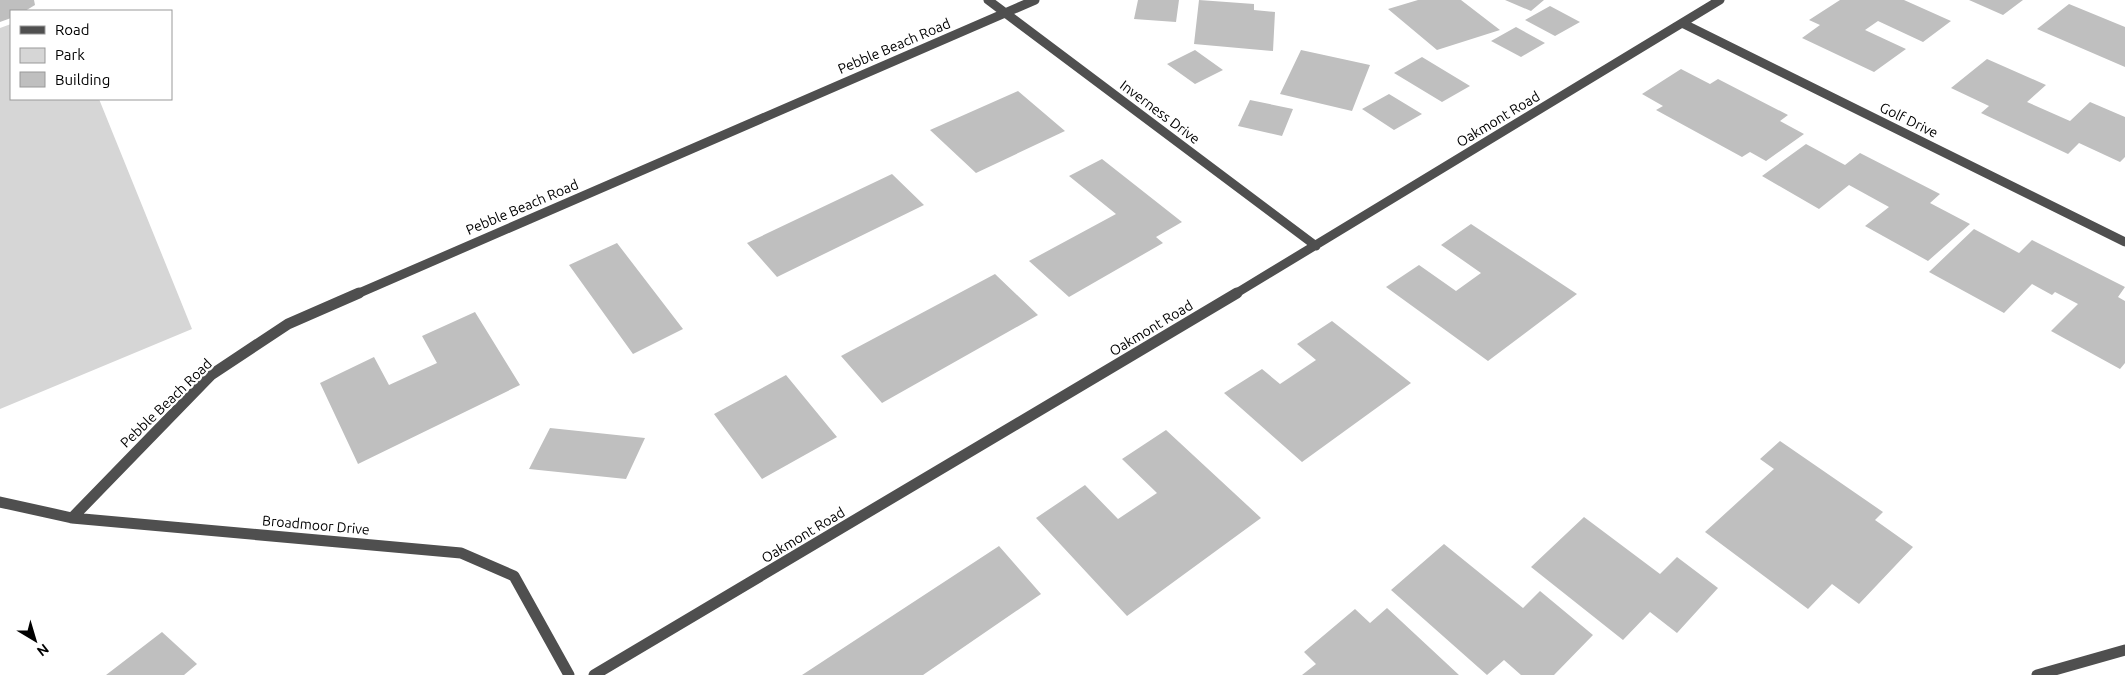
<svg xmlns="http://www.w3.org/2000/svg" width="2125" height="675" font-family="Ubuntu,sans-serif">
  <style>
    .green { fill: #d6d6d6 }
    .building { fill: #bfbfbf }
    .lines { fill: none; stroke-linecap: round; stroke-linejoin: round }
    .street-far1 { stroke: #4f4f4f; stroke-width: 9 }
    .street { stroke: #4f4f4f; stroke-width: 11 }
    .labels { text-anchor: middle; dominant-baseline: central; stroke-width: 4.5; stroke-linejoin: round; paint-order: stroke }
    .street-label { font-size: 14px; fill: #000; stroke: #fff }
  </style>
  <rect width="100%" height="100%" fill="#fff"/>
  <path class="green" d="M11,24V99H99L192,329L0,409V28Z"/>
  <path class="building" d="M0,0H34L35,5L25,11H11V18L0,22Z
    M1138,0H1179L1176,22L1134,19Z
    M1199,0L1254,4V10L1275,12L1273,51L1194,44Z
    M1418,0H1461L1500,30L1437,50L1388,9Z
    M1505,0H1544L1531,11Z
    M1840,0H1904L1951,21L1923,42L1878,21L1865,30L1906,49L1874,72L1802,38L1820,25L1809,20Z
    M1969,0H2023L2003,15Z
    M2069,4L2125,27V67L2037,29Z
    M1550,6L1580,22L1555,36L1525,20Z
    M1516,27L1545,43L1521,57L1491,41Z
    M1195,50L1223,70L1195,84L1167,64Z
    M1301,50L1370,65L1352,111L1280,94Z
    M1422,57L1470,86L1442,102L1394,73Z
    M1987,59L2046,85L2027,102L2070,121L2090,102L2125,117V157L2120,162L2079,143L2068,154L1981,113L1989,106L1951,88Z
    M1681,69L1710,84L1718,79L1788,115L1780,121L1804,134L1766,161L1750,152L1742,157L1656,110L1663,106L1642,94Z
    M1018,91L1065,131L976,173L930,130Z
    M1389,94L1422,114L1394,130L1362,109Z
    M1250,100L1293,109L1282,136L1238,126Z
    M1806,144L1845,165L1860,153L1940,194L1930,203L1970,224L1928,261L1865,226L1889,207L1849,185L1819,209L1762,176Z
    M1102,159L1182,222L1156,237L1163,243L1069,297L1029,261L1116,214L1069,176Z
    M892,174L924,205L777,277L747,243Z
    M1471,224L1577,294L1488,361L1386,287L1419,265L1456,291L1481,273L1441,245Z
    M1974,229L2019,253L2032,240L2125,287L2118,297L2125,301V363L2120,369L2051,331L2078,304L2055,292L2052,295L2032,284L2004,313L1929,272Z
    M617,243L683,329L633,354L569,265Z
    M995,274L1038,315L882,403L841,356Z
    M475,312L520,385L358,464L320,383L374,357L389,385L437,363L422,336Z
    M1332,321L1411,383L1302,462L1224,393L1262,369L1280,384L1316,360L1297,344Z
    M786,375L837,437L762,479L714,414Z
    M550,428L645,438L626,479L529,469Z
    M1166,430L1261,518L1127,616L1036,518L1085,485L1118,519L1157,493L1122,459Z
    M1780,441L1883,512L1875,520L1913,547L1859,604L1832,584L1808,609L1705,532L1774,469L1760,459Z
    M1584,517L1660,574L1677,557L1718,588L1677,633L1650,612L1623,640L1531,567Z
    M1444,544L1523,608L1540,591L1593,635L1554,675H1521L1504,660L1487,675L1391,590Z
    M999,546L1041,594L923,675H802Z
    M1387,608L1459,675H1302L1316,664L1304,652L1355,609L1370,623Z
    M162,632L197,664L184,675H106Z"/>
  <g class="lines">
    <path class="street-far1" d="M988,0L1316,246
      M1682,23L2125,242
      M357,294L1035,0
      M1235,294L1720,0"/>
    <path class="street" d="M0,502L72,518L461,553L514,576L569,675
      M72,518L211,375L288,324L359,293
      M594,675L1237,293
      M2037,675L2125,650"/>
  </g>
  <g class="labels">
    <g class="street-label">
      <text transform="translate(894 46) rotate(-23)">Pebble Beach Road</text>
      <text transform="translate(1160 112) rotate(37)">Inverness Drive</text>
      <text transform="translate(1498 119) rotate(-31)">Oakmont Road</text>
      <text transform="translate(1909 120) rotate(26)">Golf Drive</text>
      <text transform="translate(522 207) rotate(-23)">Pebble Beach Road</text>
      <text transform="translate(1151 328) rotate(-31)">Oakmont Road</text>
      <text transform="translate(166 403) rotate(-44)">Pebble Beach Road</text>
      <text transform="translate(316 525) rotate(5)">Broadmoor Drive</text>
      <text transform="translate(803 535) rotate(-31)">Oakmont Road</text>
    </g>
  </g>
  <rect x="10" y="10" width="162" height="90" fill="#ffffff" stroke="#999999"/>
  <rect x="20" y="26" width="25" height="8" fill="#4f4f4f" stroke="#999999"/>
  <text x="55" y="35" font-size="15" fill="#000000">Road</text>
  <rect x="20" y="48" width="25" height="15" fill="#d6d6d6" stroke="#999999"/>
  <text x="55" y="60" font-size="15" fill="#000000">Park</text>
  <rect x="20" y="72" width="25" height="15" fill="#bfbfbf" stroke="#999999"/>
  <text x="55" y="85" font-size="15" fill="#000000">Building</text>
  <g transform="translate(35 640) rotate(142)" stroke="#ffffff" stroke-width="4" paint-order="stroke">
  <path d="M0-4L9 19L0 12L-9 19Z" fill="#000000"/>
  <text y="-8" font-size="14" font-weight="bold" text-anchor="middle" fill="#000000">N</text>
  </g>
</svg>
